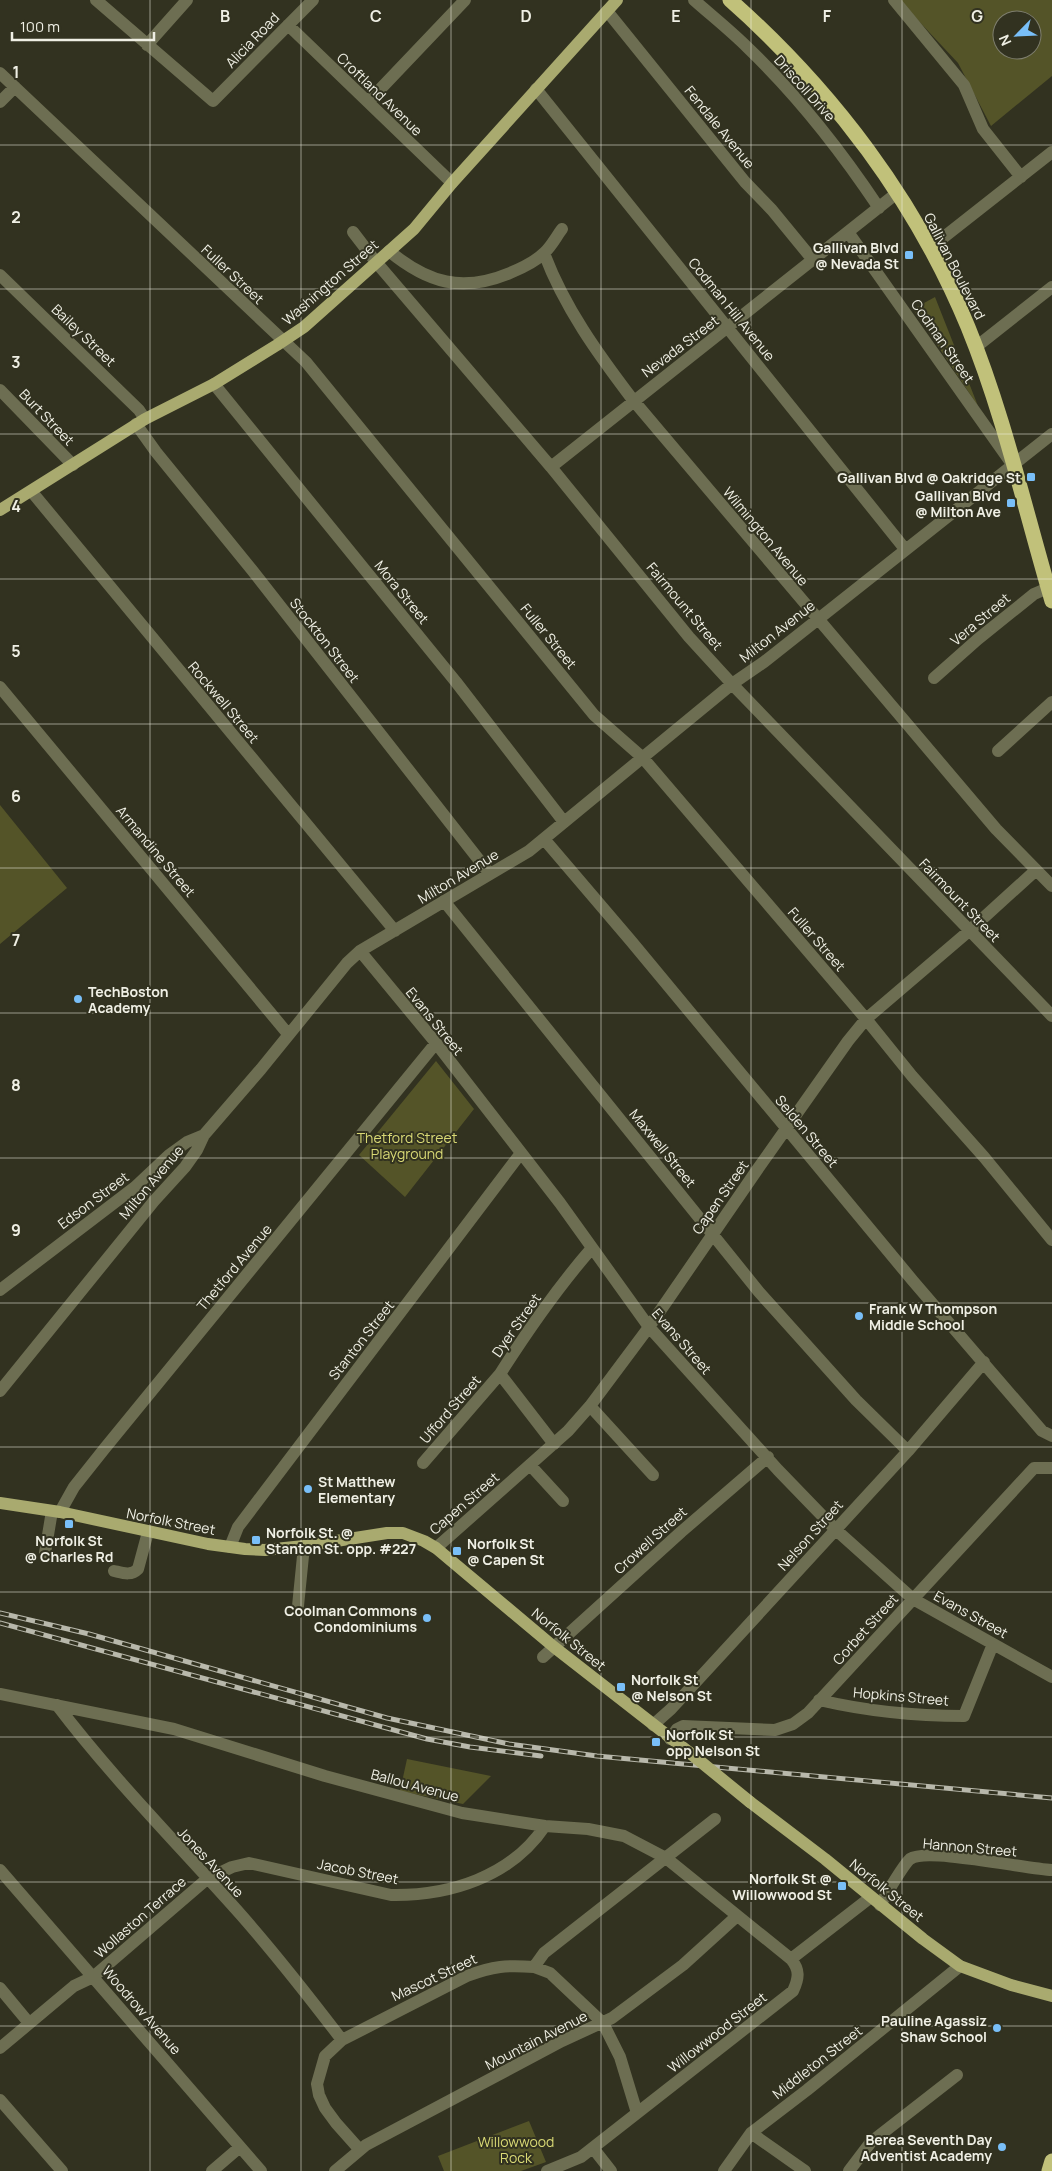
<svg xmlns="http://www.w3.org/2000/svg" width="1052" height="2171" font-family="Manrope,sans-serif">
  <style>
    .green { fill: #545428; fill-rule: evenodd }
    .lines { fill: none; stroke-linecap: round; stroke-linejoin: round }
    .minor { stroke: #6d6e52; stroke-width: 12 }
    .major { stroke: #a9aa6f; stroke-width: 12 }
    .highway { stroke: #c1c17a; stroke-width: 15 }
    .rail-casing { stroke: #b8b8ab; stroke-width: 5 }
    .rail { stroke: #323220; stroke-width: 3; stroke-dasharray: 9; stroke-linecap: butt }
    .major-bridge { stroke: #a9aa6f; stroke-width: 12 }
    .grid { fill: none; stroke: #efefe4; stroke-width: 1; stroke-opacity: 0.55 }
    .poi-dot { fill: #79bff8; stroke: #323220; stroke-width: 2 }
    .labels { text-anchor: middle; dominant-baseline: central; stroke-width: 4; stroke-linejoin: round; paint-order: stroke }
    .street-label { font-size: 14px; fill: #efefe4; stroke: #323220 }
    .poi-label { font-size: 14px; font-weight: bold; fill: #efefe4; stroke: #323220; text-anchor: end }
    .park-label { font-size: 14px; fill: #d9d975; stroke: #323220 }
    .grid-label { font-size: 16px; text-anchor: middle; font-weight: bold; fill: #efefe4; stroke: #323220; stroke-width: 4; stroke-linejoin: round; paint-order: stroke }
  </style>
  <rect width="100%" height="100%" fill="#323220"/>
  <path class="green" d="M899,0H1052V76L991,126L958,63ZM1002,20H1032V50H1002Z
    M935,297L978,406L913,309Z
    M0,805L67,888L0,944Z
    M436,1061L474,1109L405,1197L359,1155Z
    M407,1759L491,1776L463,1804L400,1791Z
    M529,2121L546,2162L521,2171H444L438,2156Z"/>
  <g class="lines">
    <path class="minor" d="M96,0L213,101L313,0
      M694,0C712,16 731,31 748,48C798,96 841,151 879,208
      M894,0L964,85L983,129L1021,177
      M607,11L745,182L772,210L813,260
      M288,25L452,183
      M147,45L187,0
      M0,73L306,362L594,715L643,758L866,1019L912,1076L984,1157L1052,1240
      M536,89L905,549
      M0,102L15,87
      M368,102L465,0
      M353,232L376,262L551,467L689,637L732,684L1052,1016
      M848,232L1012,464
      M930,248L1052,152
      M389,251C428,283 462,293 510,273C522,268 535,262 544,253C551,247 556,237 562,229
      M544,253C564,307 598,354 633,400L996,829L1052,886
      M0,275L139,410L145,419
      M976,347L1052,287
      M214,384L456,682L564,822
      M0,390L73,465
      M136,424L156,452L252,570L490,874
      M551,467L897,193
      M32,492L395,931
      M934,678L978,639L1034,594L1048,588
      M0,687L288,1034
      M998,751L1052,702
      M544,839L631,941L913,1281L1042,1431L1052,1436
      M444,901L759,1292L856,1400L908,1451
      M360,951L436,1043L560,1203L649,1327L778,1470L835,1529L913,1599L1052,1677
      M0,1290L135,1187L169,1155L187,1142L204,1135
      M0,1391L154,1201L185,1167L197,1150L204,1135L261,1069L347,963L360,951L529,851L732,684L764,662L1052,434
      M590,1406L653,1475
      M554,1444L500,1374C528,1330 558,1287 592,1248
      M423,1463L500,1374
      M530,1465L563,1501
      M60,1512L74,1487L105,1448L436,1043
      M230,1547L238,1527L521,1153
      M436,1548L568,1431L590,1406L649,1327L757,1170L848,1041L866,1019L969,931L1035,871
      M45,1553L52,1511
      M114,1571C123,1573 131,1576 138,1569L148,1532
      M298,1606L304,1546
      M543,1657L681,1532L768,1457
      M0,1694L174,1729L325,1776L462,1813L545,1826L588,1829L624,1836L666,1858L791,1959
      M819,1700C866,1711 916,1716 964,1716L993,1644
      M57,1705C114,1780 180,1846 242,1916C277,1956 310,1998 342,2040
      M653,1725L671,1709L908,1451L984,1362
      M670,1739L677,1729L683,1726L775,1730L793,1724L808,1713L1034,1468H1052
      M0,1870L261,2171
      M880,1905C886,1895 903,1865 910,1859C927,1847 1026,1869 1052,1870
      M534,1967L550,1973L603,2023L620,2057L637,2113
      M0,1988L29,2023
      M0,2048L74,1986L93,1977L207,1879L232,1867L249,1863L391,1895C449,1896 511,1877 545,1826
      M0,2100L62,2171
      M751,2133L805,2171
      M593,2148L611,2171
      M360,2150L336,2123L325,2108L319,2095L317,2084L325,2056L342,2040L467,1976C493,1966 507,1965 534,1967L544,1953L715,1819
      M212,2171L240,2147
      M335,2171L366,2145L562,2041L612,2018L683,1965L737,1916
      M547,2171L581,2157L793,1991C799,1978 800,1970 791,1959L871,1897
      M724,2171L751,2133L807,2090L960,1966
      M849,2171L871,2142L957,2075"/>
    <path class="major" d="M0,510L145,419L214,384L277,345L304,327L414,229L452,183L617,0
      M0,1503L60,1512L208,1544L245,1549L265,1550L304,1546L387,1533H403L424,1541L436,1548L554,1647L690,1753
      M750,1802L825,1859L923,1939L960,1966L1011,1985L1052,1996"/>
    <path class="highway" d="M730,0C832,90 916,201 968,327C1004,415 1025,510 1052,601
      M1049,2171L1052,2161"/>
    <g class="rail-casing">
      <path id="rail" d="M0,1613L89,1634L387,1718L509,1744L597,1756L1052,1798
        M0,1623L427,1739L470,1747L541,1756"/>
    </g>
    <use href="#rail" class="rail"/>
    <path class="major-bridge" d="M690,1753L750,1802"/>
  </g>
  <path class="grid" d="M150,0V2171M301,0V2171M451,0V2171M601,0V2171M751,0V2171M902,0V2171M0,145H1052M0,289H1052M0,434H1052M0,579H1052M0,724H1052M0,868H1052M0,1013H1052M0,1158H1052M0,1303H1052M0,1447H1052M0,1592H1052M0,1737H1052M0,1882H1052M0,2026H1052"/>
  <g class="poi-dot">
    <rect x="904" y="250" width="10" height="10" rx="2.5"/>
    <rect x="1026" y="472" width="10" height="10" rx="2.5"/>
    <rect x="1006" y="498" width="10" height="10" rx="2.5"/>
    <circle cx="78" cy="999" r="5"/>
    <circle cx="859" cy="1316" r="5"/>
    <circle cx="308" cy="1489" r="5"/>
    <rect x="64" y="1519" width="10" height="10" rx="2.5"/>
    <rect x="251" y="1535" width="10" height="10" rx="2.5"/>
    <rect x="452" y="1546" width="10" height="10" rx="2.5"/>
    <circle cx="427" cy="1618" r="5"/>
    <rect x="616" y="1682" width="10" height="10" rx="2.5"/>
    <rect x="651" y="1737" width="10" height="10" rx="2.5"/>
    <rect x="837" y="1881" width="10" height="10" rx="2.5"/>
    <circle cx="997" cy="2028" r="5"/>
    <circle cx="1002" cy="2147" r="5"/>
  </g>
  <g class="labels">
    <g class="street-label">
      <text transform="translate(252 40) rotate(-46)">Alicia Road</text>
      <text transform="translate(805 88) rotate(48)">Driscoll Drive</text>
      <text transform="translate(380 94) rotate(44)">Croftland Avenue</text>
      <text transform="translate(720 127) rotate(51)">Fendale Avenue</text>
      <text transform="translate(955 266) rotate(63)">Gallivan Boulevard</text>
      <text transform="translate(233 274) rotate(43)">Fuller Street</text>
      <text transform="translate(330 282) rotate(-41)">Washington Street</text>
      <text transform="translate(732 309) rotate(51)">Codman Hill Avenue</text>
      <text transform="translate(84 335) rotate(44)">Bailey Street</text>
      <text transform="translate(943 341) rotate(55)">Codman Street</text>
      <text transform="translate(680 346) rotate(-37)">Nevada Street</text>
      <text transform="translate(47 417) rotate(46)">Burt Street</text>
      <text transform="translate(766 536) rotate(50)">Wilmington Avenue</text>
      <text transform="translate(402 592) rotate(51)">Mora Street</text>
      <text transform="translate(685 606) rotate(50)">Fairmount Street</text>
      <text transform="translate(980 619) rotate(-40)">Vera Street</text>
      <text transform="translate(777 631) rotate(-38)">Milton Avenue</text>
      <text transform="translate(549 636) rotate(51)">Fuller Street</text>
      <text transform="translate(325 640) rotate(52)">Stockton Street</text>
      <text transform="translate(224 702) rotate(50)">Rockwell Street</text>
      <text transform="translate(156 851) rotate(50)">Armandine Street</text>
      <text transform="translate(458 876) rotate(-31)">Milton Avenue</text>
      <text transform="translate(960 900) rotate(46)">Fairmount Street</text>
      <text transform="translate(817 939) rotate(49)">Fuller Street</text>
      <text transform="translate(435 1021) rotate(51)">Evans Street</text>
      <text transform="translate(807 1131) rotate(50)">Selden Street</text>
      <text transform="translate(663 1148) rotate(51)">Maxwell Street</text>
      <text transform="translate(151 1182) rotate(-50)">Milton Avenue</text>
      <text transform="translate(720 1197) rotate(-55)">Capen Street</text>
      <text transform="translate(93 1200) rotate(-37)">Edson Street</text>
      <text transform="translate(234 1267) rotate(-50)">Thetford Avenue</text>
      <text transform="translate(516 1325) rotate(-55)">Dyer Street</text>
      <text transform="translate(361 1340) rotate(-52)">Stanton Street</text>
      <text transform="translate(682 1341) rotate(49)">Evans Street</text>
      <text transform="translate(450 1409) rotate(-49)">Ufford Street</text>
      <text transform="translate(464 1503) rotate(-41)">Capen Street</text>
      <text transform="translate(171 1521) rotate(11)">Norfolk Street</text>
      <text transform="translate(810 1535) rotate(-48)">Nelson Street</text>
      <text transform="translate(650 1540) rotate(-42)">Crowell Street</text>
      <text transform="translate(971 1614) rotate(29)">Evans Street</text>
      <text transform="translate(865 1629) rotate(-48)">Corbet Street</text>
      <text transform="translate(569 1639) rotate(39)">Norfolk Street</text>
      <text transform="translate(901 1696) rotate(5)">Hopkins Street</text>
      <text transform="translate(415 1785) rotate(15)">Ballou Avenue</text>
      <text transform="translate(970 1847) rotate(5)">Hannon Street</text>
      <text transform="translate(211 1862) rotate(47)">Jones Avenue</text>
      <text transform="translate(358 1871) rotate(11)">Jacob Street</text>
      <text transform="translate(887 1890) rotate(39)">Norfolk Street</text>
      <text transform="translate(140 1917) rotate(-41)">Wollaston Terrace</text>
      <text transform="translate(434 1977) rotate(-25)">Mascot Street</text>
      <text transform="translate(142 2010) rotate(49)">Woodrow Avenue</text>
      <text transform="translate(717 2032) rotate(-38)">Willowwood Street</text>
      <text transform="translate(536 2040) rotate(-27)">Mountain Avenue</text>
      <text transform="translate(817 2062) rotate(-38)">Middleton Street</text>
    </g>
    <g class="poi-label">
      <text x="899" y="247">Gallivan Blvd<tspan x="899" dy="16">@ Nevada St</tspan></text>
      <text x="1021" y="477">Gallivan Blvd @ Oakridge St</text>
      <text x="1001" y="495">Gallivan Blvd<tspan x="1001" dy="16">@ Milton Ave</tspan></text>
      <text x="88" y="991" text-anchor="start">TechBoston<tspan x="88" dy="16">Academy</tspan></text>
      <text x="869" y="1308" text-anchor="start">Frank W Thompson<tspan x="869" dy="16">Middle School</tspan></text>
      <text x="318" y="1481" text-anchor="start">St Matthew<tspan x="318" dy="16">Elementary</tspan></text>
      <text x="266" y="1532" text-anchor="start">Norfolk St. @<tspan x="266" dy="16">Stanton St. opp. #227</tspan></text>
      <text x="69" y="1540" text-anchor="middle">Norfolk St<tspan x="69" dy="16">@ Charles Rd</tspan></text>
      <text x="467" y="1543" text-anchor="start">Norfolk St<tspan x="467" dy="16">@ Capen St</tspan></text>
      <text x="417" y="1610">Coolman Commons<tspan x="417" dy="16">Condominiums</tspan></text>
      <text x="631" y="1679" text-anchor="start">Norfolk St<tspan x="631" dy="16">@ Nelson St</tspan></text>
      <text x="666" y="1734" text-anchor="start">Norfolk St<tspan x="666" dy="16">opp Nelson St</tspan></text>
      <text x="832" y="1878">Norfolk St @<tspan x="832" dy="16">Willowwood St</tspan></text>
      <text x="987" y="2020">Pauline Agassiz<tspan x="987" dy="16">Shaw School</tspan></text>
      <text x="992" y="2139">Berea Seventh Day<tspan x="992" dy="16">Adventist Academy</tspan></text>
    </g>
    <g class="park-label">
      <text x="407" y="1137">Thetford Street<tspan x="407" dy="16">Playground</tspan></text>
      <text x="516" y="2141">Willowwood<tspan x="516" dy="16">Rock</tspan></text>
    </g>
  </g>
  <g class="grid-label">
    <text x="225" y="22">B</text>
    <text x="376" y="22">C</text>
    <text x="526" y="22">D</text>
    <text x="676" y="22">E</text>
    <text x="827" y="22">F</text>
    <text x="977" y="22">G</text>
    <text x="16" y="78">1</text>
    <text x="16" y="223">2</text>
    <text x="16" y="368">3</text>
    <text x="16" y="512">4</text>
    <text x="16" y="657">5</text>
    <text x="16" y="802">6</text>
    <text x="16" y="946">7</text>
    <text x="16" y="1091">8</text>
    <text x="16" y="1236">9</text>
  </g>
  <g transform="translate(1017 35) rotate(246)"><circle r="24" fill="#323220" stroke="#7e7e6e"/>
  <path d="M0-4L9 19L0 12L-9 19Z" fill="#79bff8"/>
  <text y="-8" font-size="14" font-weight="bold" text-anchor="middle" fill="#efefe4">N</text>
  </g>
  <path d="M12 32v8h142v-8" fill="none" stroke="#efefe4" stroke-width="2.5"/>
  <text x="20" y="32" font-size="15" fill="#efefe4" stroke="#323220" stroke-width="4" paint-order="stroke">100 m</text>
</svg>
